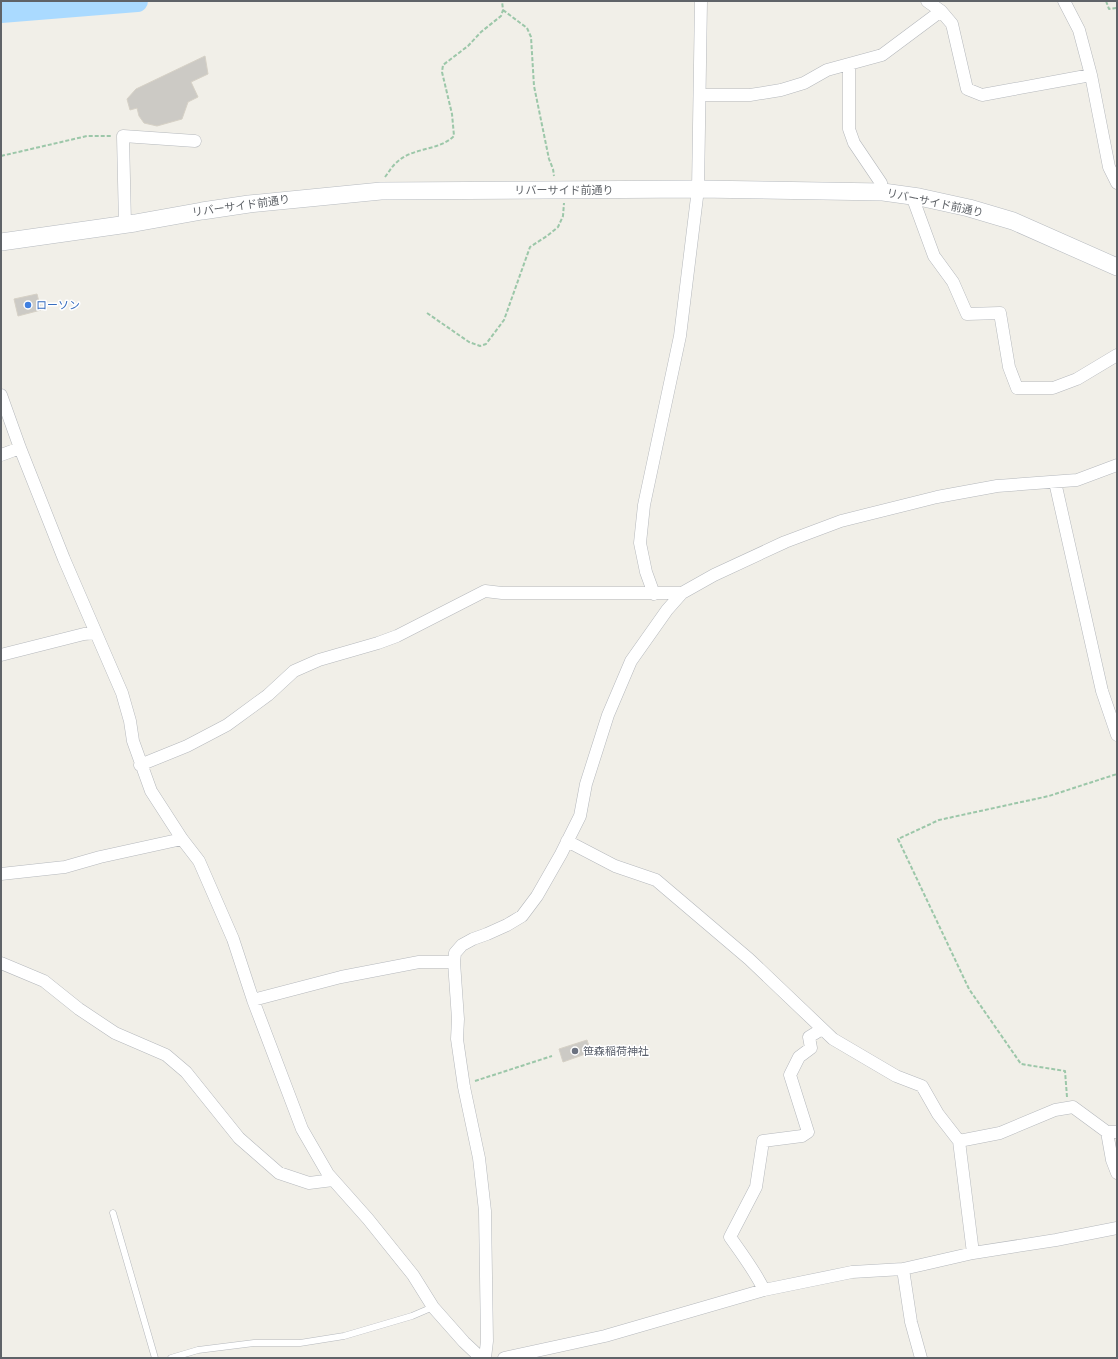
<svg xmlns="http://www.w3.org/2000/svg" width="1118" height="1359" font-family="Signika,'Noto Sans JP',sans-serif">
  <style>
    .lines { fill: none; stroke-linecap: round; stroke-linejoin: round }
    .river { stroke: #aadaff; stroke-width: 22 }
    .building { fill: #cccac5; stroke: #d6d1c6 }
    .lane-casing { stroke: #b5b8bc; stroke-width: 7 }
    .street-casing { stroke: #b5b8bc; stroke-width: 13 }
    .secondary-casing { stroke: #b6babf; stroke-width: 18 }
    .path { stroke: #9cc7a9; stroke-width: 2; stroke-dasharray: 4 2; stroke-linecap: butt }
    .lane { stroke: #fff; stroke-width: 6 }
    .street { stroke: #fff; stroke-width: 12 }
    .secondary { stroke: #fff; stroke-width: 17 }
    .shop-dot { fill: #3f7fe0; stroke: #fff; stroke-width: 1.5 }
    .worship-dot { fill: #6b7280; stroke: #fff; stroke-width: 1.5 }
    .labels { text-anchor: middle; dominant-baseline: central; stroke-width: 3; stroke-linejoin: round; paint-order: stroke }
    .street-label { font-size: 11px; fill: #5f6368; stroke: #fff }
    .shop-label { font-size: 11px; fill: #366cbe; stroke: #fff; text-anchor: start }
    .worship-label { font-size: 11px; fill: #5b616d; stroke: #fff; text-anchor: start }
  </style>
  <rect width="100%" height="100%" fill="#f1efe8"/>
  <g class="lines">
    <path class="river" d="M1,12L137,1"/>
  </g>
  <path class="building" d="M205,56L208,74L191,82L198,97L188,102L182,119L157,126L144,123L139,116L137,108L130,110L127,99L136,89Z
    M37,294L41,310L18,316L14,299Z
    M587,1040L591,1052L563,1062L559,1049Z"/>
  <g class="lines">
    <g class="lane-casing">
      <path id="lane" d="M113,1213L155,1358
        M171,1358L198,1350L254,1343H300L344,1336L412,1316L433,1307"/>
    </g>
    <g class="street-casing">
      <path id="street" d="M927,1L941,11L952,24L967,89L982,95L1091,75
        M1064,1L1079,30L1091,75L1109,167L1117,183
        M849,64V129L854,143L881,183L883,192
        M700,95H750L781,90L804,83L827,70L882,55L941,11
        M912,196L934,256L953,282L967,314L1000,313L1009,367L1017,388H1053L1077,379L1117,355
        M125,224L123,136L195,141
        M1,395L20,448L64,559L122,693L130,721L133,741L151,791L182,839L199,861L233,939L253,1000L302,1129L328,1174L368,1219L413,1275L433,1307L464,1342L481,1358
        M1,455L20,448
        M1055,482L1102,691L1117,735
        M654,594L646,572L640,543L644,505L680,336L698,189L701,1
        M1,655L84,634L95,633
        M140,765L187,746L227,725L268,695L294,671L319,660L378,643L397,636L485,591L502,593H682
        M567,841L615,866L656,880L749,959L833,1039L896,1076L922,1086L938,1114L959,1141L973,1253
        M1,874L65,867L100,857L182,839
        M1,963L44,981L79,1009L115,1033L166,1055L186,1072L239,1138L279,1173L309,1183L333,1180
        M253,1000L341,977L419,962H454
        M1107,1132L1112,1160L1117,1173
        M959,1141L1000,1133L1055,1110L1073,1107L1107,1132H1117
        M903,1269L911,1322L921,1358
        M764,1290C755,1271 742,1254 730,1237L756,1187L763,1141L802,1136L808,1132L790,1075L799,1057L811,1048L809,1037L822,1029
        M485,1358L487,1341L485,1211L479,1158L464,1087L457,1039L458,1019L454,962L455,953L462,945L473,939L487,934L507,925L522,916L537,896L561,854L580,816L586,784L608,715L631,661L667,610L682,593L714,575L785,542L841,521L937,497L997,486L1077,480L1117,465
        M504,1358L605,1336L764,1290L852,1272L903,1269L973,1253L1056,1240L1117,1228"/>
    </g>
    <g class="secondary-casing">
      <path id="secondary" d="M1,242L135,223L202,211L249,204L381,191L698,189L883,192L919,197L969,208L1013,221L1117,267"/>
    </g>
    <path class="path" d="M1106,1L1109,9L1117,8
      M503,10L527,28L531,37L534,86L549,159L553,169L554,176
      M1,156L87,136H111
      M385,177C389,172 392,166 397,162C413,147 439,151 454,136L452,114L442,72L443,65L468,46L481,32L501,16L503,10L502,1
      M427,313L469,342L480,346L486,344L504,320L530,247L547,236L558,227L563,216L564,203
      M475,1081L552,1056
      M1067,1097L1065,1071L1021,1064L969,989L898,839L939,820L1049,796L1117,774"/>
    <use href="#lane" class="lane"/>
    <use href="#street" class="street"/>
    <use href="#secondary" class="secondary"/>
  </g>
  <circle class="shop-dot" cx="28" cy="305" r="4"/>
  <circle class="worship-dot" cx="575" cy="1051" r="4"/>
  <g class="labels">
    <g class="street-label">
      <text x="564" y="190">リバーサイド前通り</text>
      <text transform="translate(935 203) rotate(12)">リバーサイド前通り</text>
      <text transform="translate(241 206) rotate(-8)">リバーサイド前通り</text>
    </g>
    <g class="shop-label">
      <text x="36" y="305">ローソン</text>
    </g>
    <g class="worship-label">
      <text x="583" y="1051">笹森稲荷神社</text>
    </g>
  </g>
  <rect width="1118" height="1359" fill="none" stroke="#5f6368" stroke-width="4"/>
</svg>
